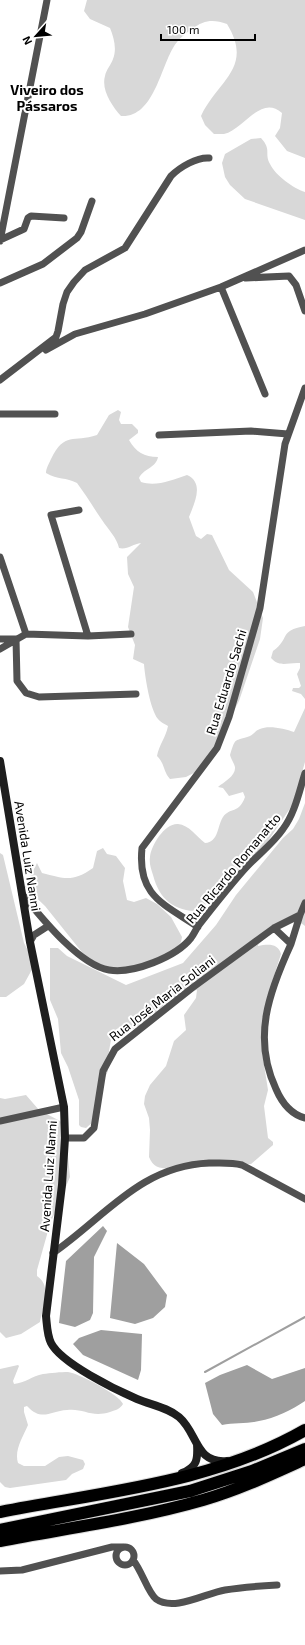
<svg xmlns="http://www.w3.org/2000/svg" width="305" height="1645" font-family="'Exo 2',sans-serif">
  <style>
    .green { fill: #d8d8d8 }
    .water { fill: #9f9f9f }
    .lines { fill: none; stroke-linecap: round; stroke-linejoin: round }
    .stream { stroke: #9f9f9f; stroke-width: 2 }
    .highway-casing { stroke: #dbdbdb; stroke-width: 14 }
    .street { stroke: #515151; stroke-width: 7 }
    .secondary { stroke: #1e1e1e; stroke-width: 8 }
    .highway { stroke: #000; stroke-width: 12 }
    .labels { text-anchor: middle; dominant-baseline: central; stroke-width: 4; stroke-linejoin: round; paint-order: stroke }
    .street-label { font-size: 13px; fill: #000; stroke: #fff }
    .neighbourhood-label { font-size: 14px; font-weight: bold; fill: #000; stroke: #fff }
  </style>
  <rect width="100%" height="100%" fill="#fff"/>
  <path class="green" d="M87,0H305V158L287,151L275,136L280,128L282,113C261,94 244,129 224,134C221,134 217,134 214,134L205,125L201,116C218,80 254,68 227,24C213,19 204,20 192,29C185,34 178,39 173,48C160,70 153,118 121,116C112,106 101,90 105,76C106,70 111,65 113,59C117,49 114,38 110,28L90,19L84,11Z
    M261,138C272,150 264,153 270,164C276,176 293,188 305,192V220L245,199L230,185L225,177L222,163L225,154L251,139Z
    M118,410L121,412L119,420L121,424H132L138,430V433L129,440C136,452 144,457 158,457C156,468 143,469 139,478L141,482C156,487 172,480 187,475C205,483 194,504 189,517L196,536L201,539L207,534L212,535L229,570L253,592L263,618L260,639L239,701L205,767L186,777L170,779C163,771 165,764 157,756C159,745 166,737 168,726C165,724 160,722 158,719C150,709 145,677 144,664L133,659L135,645L128,627L134,587L128,574L127,557L141,543C133,544 127,550 119,548C117,538 108,529 102,520C93,507 86,495 77,483C66,477 58,480 46,473C46,468 49,464 51,459C65,431 73,443 97,435L109,415Z
    M305,626V699L301,694L292,691L293,688H299L301,686L297,674L300,668V663C288,662 280,668 271,658L273,651C291,638 278,631 305,626Z
    M305,708V762L293,804L262,850L205,905V911C177,913 160,902 153,875C151,869 149,863 150,857C151,845 165,823 178,824C189,825 196,836 205,843C219,842 217,826 223,817C230,807 239,814 245,797L243,792L229,796L223,788L218,787C224,782 236,776 235,767C234,763 231,759 230,755C236,736 234,742 250,736C254,734 256,730 260,729C269,725 285,729 294,732Z
    M305,803V926C293,914 267,936 258,945V946C268,944 278,943 281,954L267,998L262,1052L268,1090L264,1106L268,1138L273,1142V1145L251,1164L169,1169C159,1168 153,1167 149,1157L150,1130L149,1118L144,1104L145,1096L150,1085L166,1066L174,1041L186,1030L184,1015L196,998L197,990L193,991L149,1021L111,1040L107,1062L108,1071L100,1088L93,1122L86,1128L81,1127L79,1125V1100L68,1067L61,1053L58,1019L50,1000V948H58L67,956L126,985L183,963L216,925L236,895L283,838L293,829L299,819Z
    M103,848L107,854L116,856L125,868L123,881L127,900L134,902L146,898L157,904L171,917L182,937L181,942L177,947L160,959L125,970L103,966L85,956L45,906L25,887L37,863L42,873C65,879 73,882 93,868L97,851Z
    M0,853L3,855L24,943L35,964L24,984L6,997H0Z
    M26,1095L39,1110L60,1121L65,1126L70,1177L50,1224L37,1270V1276C52,1286 43,1306 40,1322L21,1334L6,1338L0,1332V1098L5,1099Z
    M18,1365L19,1366L13,1381L14,1384C25,1383 32,1376 43,1374C50,1373 61,1372 68,1372C78,1373 120,1395 123,1404C120,1409 116,1410 110,1412C91,1418 84,1408 67,1410C50,1411 42,1422 27,1406L24,1407V1412L28,1425C23,1437 14,1450 18,1463L24,1466H45L59,1457L68,1456L83,1460L85,1464L83,1469L72,1474L66,1480L10,1488L5,1487L0,1482V1369Z"/>
  <path class="water" d="M103,1226L107,1231L94,1257L93,1313L90,1320L75,1327L59,1323L66,1261Z
    M117,1243L144,1264L167,1295L165,1307L153,1318L135,1324L110,1318Z
    M101,1330L142,1334L141,1370L138,1380L83,1355L73,1344L79,1338Z
    M247,1365L272,1379L305,1368V1401C292,1410 275,1418 259,1421C247,1424 234,1422 222,1425L213,1414L205,1383L220,1375Z"/>
  <g class="lines">
    <path class="stream" d="M205,1372L305,1317"/>
    <g class="highway-casing">
      <path id="highway" d="M0,1512C102,1492 213,1483 305,1430
        M0,1530L190,1491L252,1471L305,1449
        M0,1541C68,1528 137,1519 203,1500C238,1490 272,1474 305,1459"/>
    </g>
    <path class="street" d="M0,240L24,229L28,218L31,216L64,218
      M0,241L47,0
      M246,278L289,276L296,285L305,311
      M0,283L43,264L77,238L81,232L92,201
      M221,287L265,394
      M46,350L75,334L145,314L221,287L305,250
      M0,380L56,337L58,331L63,304L67,292L74,282L85,270L125,248L171,176C180,167 197,157 209,158
      M0,414H55
      M159,435L251,431L288,434
      M79,510L51,515L88,636
      M0,557L26,634
      M0,639H16
      M16,639L17,681L26,693L39,697L136,694
      M0,649L26,634L88,636L131,634
      M22,894C41,917 79,965 109,970C133,974 176,957 191,938C194,934 196,929 199,925C213,907 228,888 243,871C256,856 272,845 283,829C295,813 299,792 305,773
      M198,927C164,904 137,896 142,848L217,748L229,717L260,608L285,444L305,388
      M274,928L291,944C269,992 252,1038 276,1089C282,1103 290,1114 305,1118
      M30,942L34,935L48,926
      M291,944L300,915
      M0,1121L64,1107
      M65,1138H84L94,1128L103,1071L115,1049L192,988L274,928L300,915L305,903
      M53,1253C105,1217 140,1166 209,1163C220,1163 231,1162 242,1165L305,1199
      M116 1556a9 9 0 1 1 18 0a9 9 0 1 1-18 0Z
      M133,1560C142,1571 148,1593 156,1599C174,1612 206,1593 225,1590C242,1587 259,1586 277,1585
      M0,1571L22,1570L112,1547H123"/>
    <path class="secondary" d="M0,761L30,942L64,1107L65,1138L62,1185L46,1316C47,1325 47,1335 51,1343C61,1363 116,1390 137,1399C151,1405 167,1407 179,1417C198,1433 195,1464 227,1461
      M182,1473C197,1467 198,1460 197,1444"/>
    <use href="#highway" class="highway"/>
  </g>
  <g class="labels">
    <g class="street-label">
      <text transform="translate(226 682) rotate(-73)">Rua Eduardo Sachi</text>
      <text transform="translate(28 856) rotate(81)">Avenida Luiz Nanni</text>
      <text transform="translate(233 868) rotate(-50)">Rua Ricardo Romanatto</text>
      <text transform="translate(162 998) rotate(-38)">Rua José Maria Soliani</text>
      <text transform="translate(48 1176) rotate(-86)">Avenida Luiz Nanni</text>
    </g>
    <g class="neighbourhood-label">
      <text x="47" y="89">Viveiro dos<tspan x="47" dy="16">Pássaros</tspan></text>
    </g>
  </g>
  <g transform="translate(36 36) rotate(243)" stroke="#ffffff" stroke-width="3" paint-order="stroke">
  <path d="M0-3L7 15L0 10L-7 15Z" fill="#000000"/>
  <text y="-6" font-size="11" font-weight="bold" text-anchor="middle" fill="#000000">N</text>
  </g>
  <path d="M161 34v6h94v-6" fill="none" stroke="#000000" stroke-width="2"/>
  <text x="167" y="34" font-size="12" fill="#000000" stroke="#ffffff" stroke-width="3" paint-order="stroke">100 m</text>
</svg>
